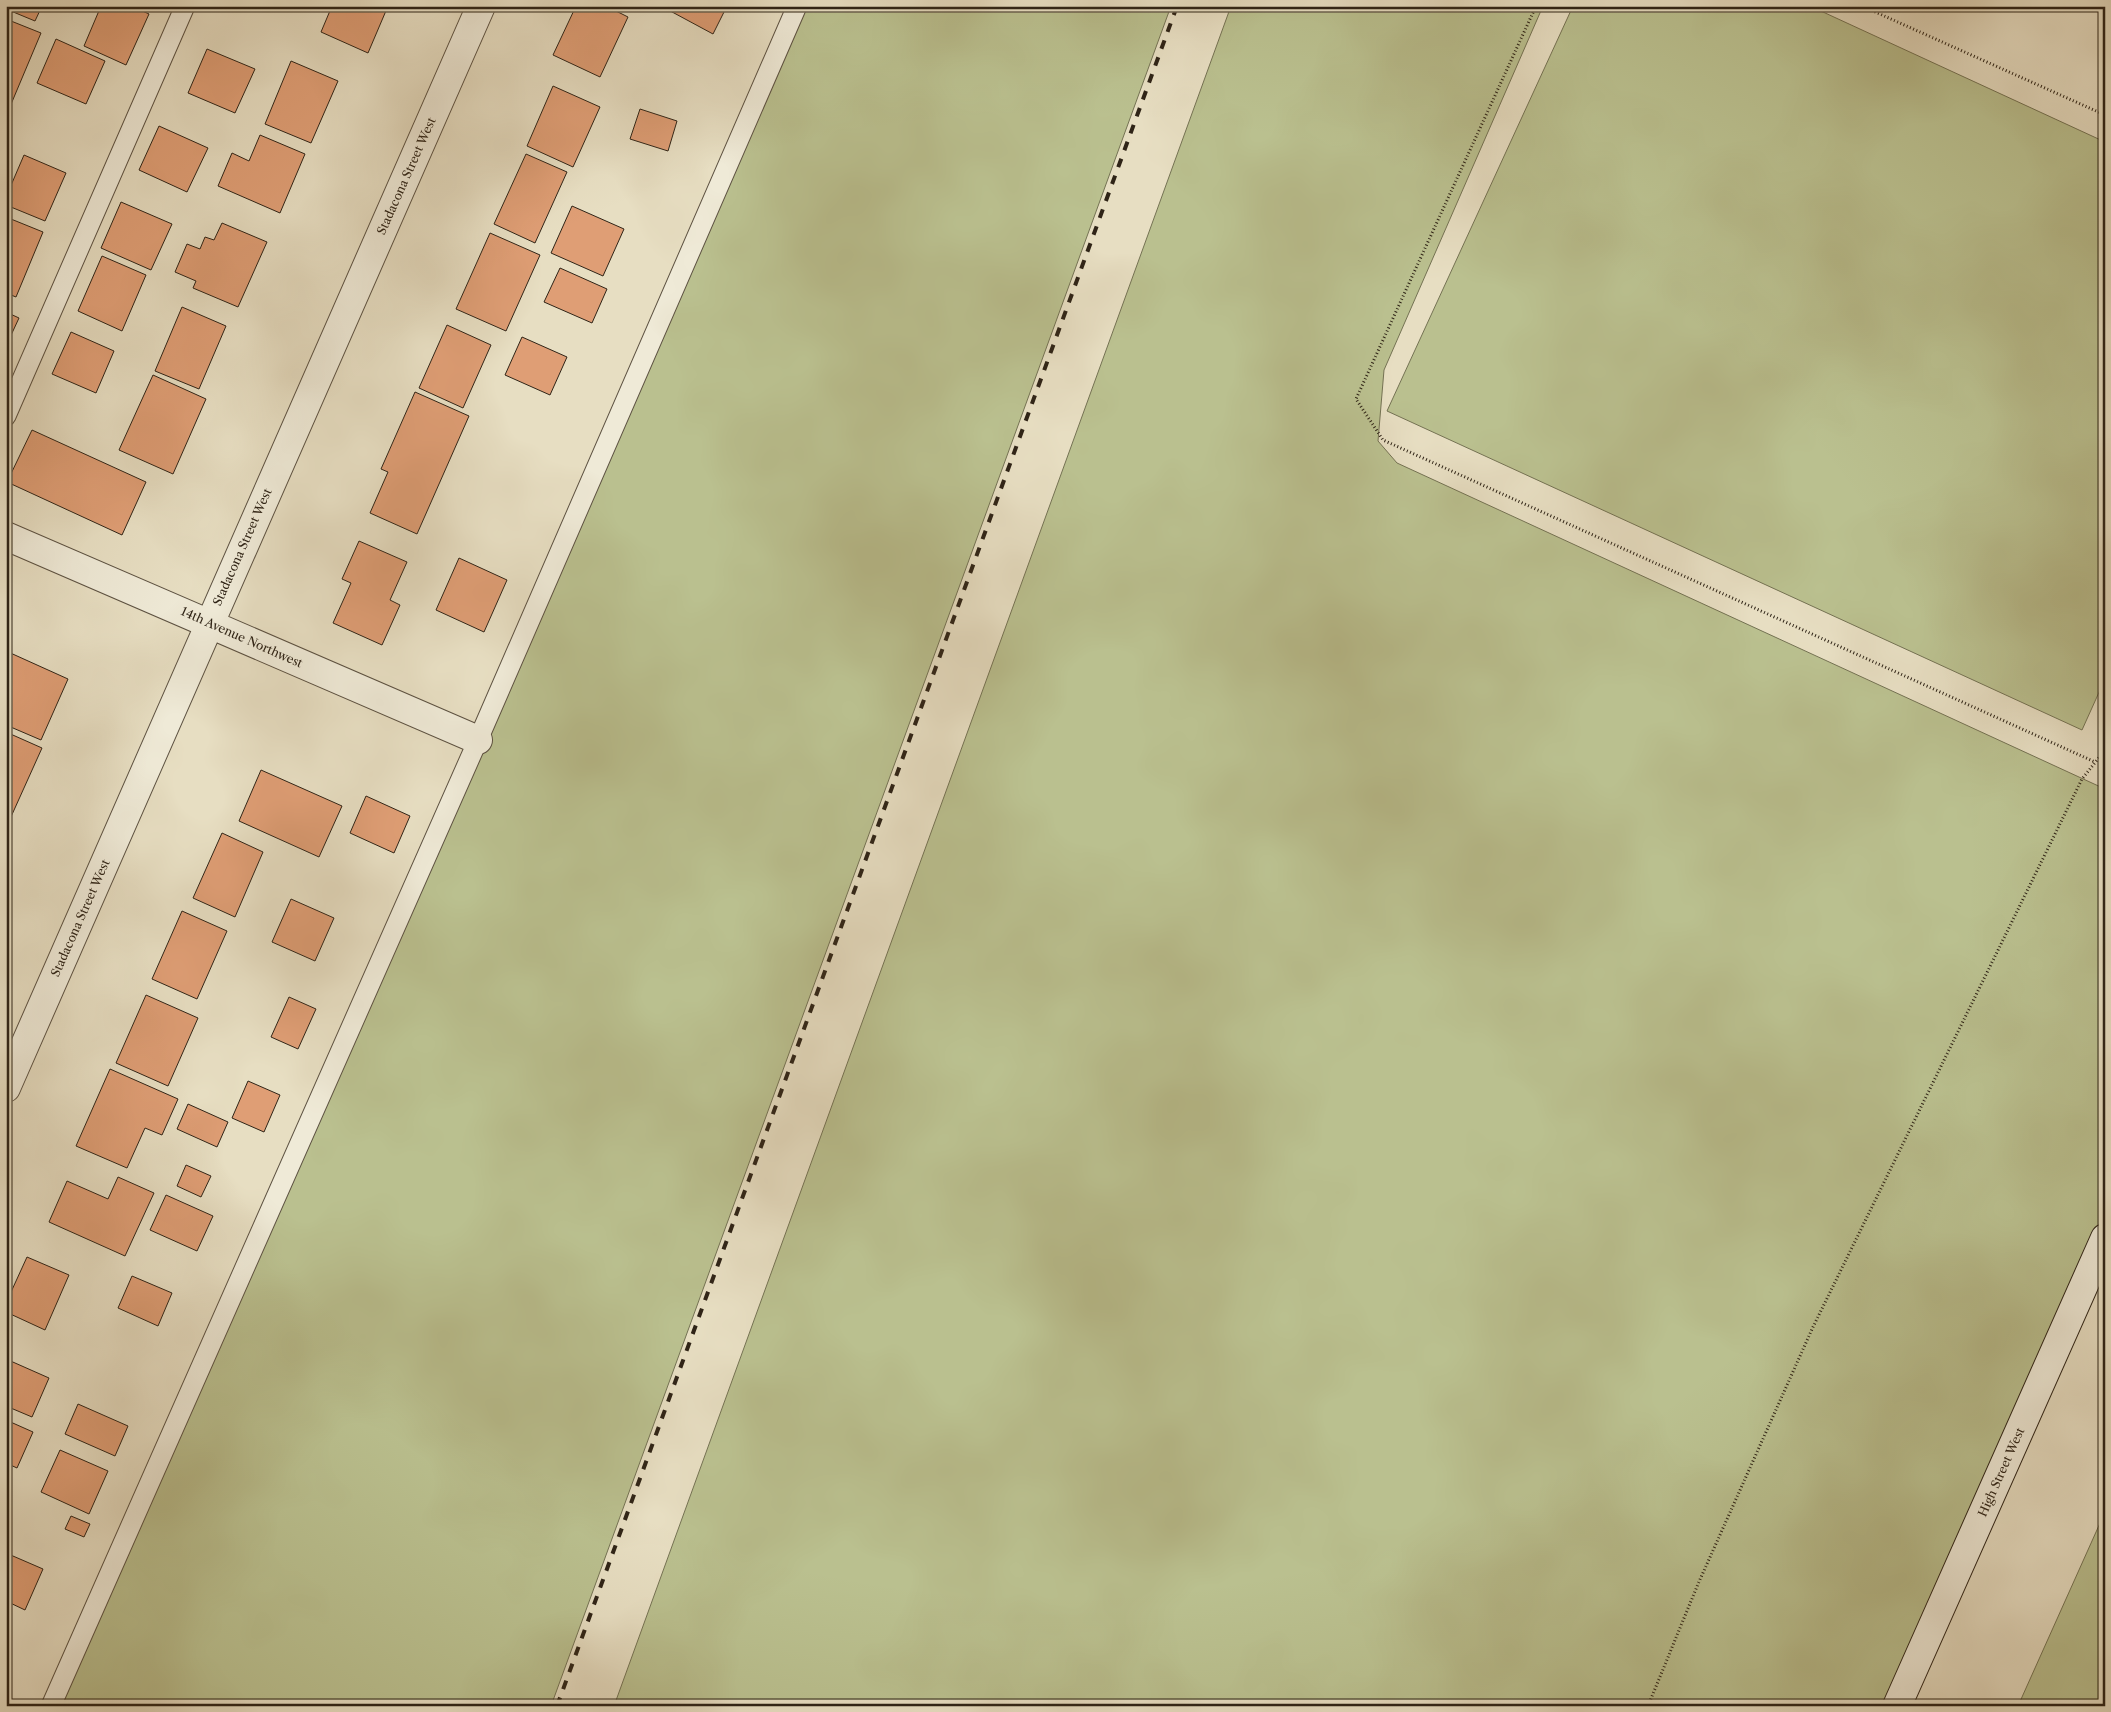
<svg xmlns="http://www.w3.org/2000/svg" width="2111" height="1712" font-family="'Libre Caslon Text',serif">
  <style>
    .green { fill: #bac08f; stroke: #747253 }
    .building { fill: #df9e75; stroke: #2f2417 }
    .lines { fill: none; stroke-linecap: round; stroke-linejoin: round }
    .service-casing { stroke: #5d5242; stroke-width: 21 }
    .minor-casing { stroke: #5d5242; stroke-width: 30 }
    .secondary-casing { stroke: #2f2417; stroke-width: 30 }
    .path { stroke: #2f2417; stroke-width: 3; stroke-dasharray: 1 2.5; stroke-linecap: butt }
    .service { stroke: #efead7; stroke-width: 19 }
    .minor { stroke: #efead7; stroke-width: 28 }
    .secondary { stroke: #efead7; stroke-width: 28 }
    .rail { stroke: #2f2417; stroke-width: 4; stroke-dasharray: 9 9; stroke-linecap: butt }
    .labels { text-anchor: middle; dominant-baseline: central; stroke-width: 4; stroke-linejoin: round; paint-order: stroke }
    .street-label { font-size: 12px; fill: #2f2417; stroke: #efead7 }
  </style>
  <rect width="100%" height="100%" fill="#e7dec2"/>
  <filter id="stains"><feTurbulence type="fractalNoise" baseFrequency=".004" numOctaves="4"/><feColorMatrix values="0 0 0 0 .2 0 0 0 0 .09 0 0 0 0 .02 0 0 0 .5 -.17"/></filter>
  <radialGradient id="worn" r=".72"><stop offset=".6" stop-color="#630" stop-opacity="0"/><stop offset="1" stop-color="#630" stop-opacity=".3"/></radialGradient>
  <path class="green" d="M797,6H1171L551,1706H51Z
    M1231,6H1543L1384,370L1378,441L1397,463L2105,789V1221L1890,1706H614Z
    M1573,6H1810L2105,142V679L2082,730L1387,411Z
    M2105,1512V1706H2018Z"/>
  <path class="building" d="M6,6H42L35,21L6,9Z
    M101,6H132L149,14L126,65L84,46Z
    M332,6H388L368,53L321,32Z
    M576,6H606L628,17L600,77L553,55Z
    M661,6H727L713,34Z
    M6,19L41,33L9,109L6,108Z
    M56,39L105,61L86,104L37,83Z
    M207,49L255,69L235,113L188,93Z
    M291,61L338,81L311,143L265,124Z
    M553,86L600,107L573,167L527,146Z
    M640,109L677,121L668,151L630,139Z
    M159,126L208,148L187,192L139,170Z
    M260,135L305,154L280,213L218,186L232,153L249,161Z
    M526,154L567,172L535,243L494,224Z
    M24,155L66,173L45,221L6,205V197Z
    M121,202L172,224L151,270L101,248Z
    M572,206L624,229L603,276L551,253Z
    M6,217L43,232L16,297L6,293Z
    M222,223L267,242L238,307L193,288L196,281L175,272L187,244L200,249L205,237L214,240Z
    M490,233L540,255L506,331L456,309Z
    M102,256L146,275L122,331L78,311Z
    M560,268L607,289L592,323L544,302Z
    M182,307L226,326L199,389L155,371Z
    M6,312L19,318L6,346Z
    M447,325L491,345L463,408L419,388Z
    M71,332L114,351L96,393L52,374Z
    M522,337L567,357L550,395L505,375Z
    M153,375L206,399L173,474L119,450Z
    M415,392L469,416L417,534L370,513L388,472L381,469Z
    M32,430L146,482L122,535L7,482Z
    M359,541L407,562L390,600L400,605L382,645L333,623L351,583L342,579Z
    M459,558L507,580L484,632L436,610Z
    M6,651L68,679L41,740L6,725Z
    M6,732L42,748L10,819L6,817Z
    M261,770L342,806L319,857L239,821Z
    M366,796L410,816L394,853L350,833Z
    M222,833L263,852L235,917L193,898Z
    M291,899L334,918L315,961L272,942Z
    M182,911L227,931L197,999L152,979Z
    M146,995L198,1018L168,1086L116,1063Z
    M289,997L316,1009L298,1049L271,1037Z
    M110,1069L178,1099L162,1135L145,1128L127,1168L76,1146Z
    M248,1081L280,1095L264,1132L232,1118Z
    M188,1104L228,1122L217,1147L177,1129Z
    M186,1165L211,1176L201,1197L177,1186Z
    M118,1177L154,1193L125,1256L49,1222L67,1181L108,1199Z
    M166,1195L213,1216L197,1251L150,1230Z
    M27,1257L69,1275L45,1330L6,1312V1303Z
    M132,1276L172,1293L158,1326L118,1308Z
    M6,1359L49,1378L32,1417L6,1406Z
    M78,1404L128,1426L115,1456L65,1434Z
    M6,1420L33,1432L17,1468L6,1463Z
    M60,1450L108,1471L89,1514L41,1492Z
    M71,1516L90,1524L84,1537L65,1529Z
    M6,1553L43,1569L25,1610L6,1601Z"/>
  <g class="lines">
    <g class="service-casing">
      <path id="service" d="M6,416L185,6
        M51,1706L478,740L797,6"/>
    </g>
    <g class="minor-casing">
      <path id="minor" d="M6,536L478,740
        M6,1088L481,6"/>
    </g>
    <g class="secondary-casing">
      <path id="secondary" d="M1897,1706L2105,1238"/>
    </g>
    <path class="path" d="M1536,6L1356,399L1383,440L2095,762
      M1862,6L2105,115
      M1648,1706L1698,1584L1813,1327L2082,779L2105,750"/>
    <use href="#service" class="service"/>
    <use href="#minor" class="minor"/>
    <use href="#secondary" class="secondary"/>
    <path class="rail" d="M557,1706L1177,6"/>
  </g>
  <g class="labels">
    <g class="street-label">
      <text transform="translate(406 176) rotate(-66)">Stadacona Street West</text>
      <text transform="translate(242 547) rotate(-66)">Stadacona Street West</text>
      <text transform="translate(242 637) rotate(24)">14th Avenue Northwest</text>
      <text transform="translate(80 918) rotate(-66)">Stadacona Street West</text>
      <text transform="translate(2001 1472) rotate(-66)">High Street West</text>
    </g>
  </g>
  <rect width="2111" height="1712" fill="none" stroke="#e7dec2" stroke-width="25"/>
  <rect x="8" y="8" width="2096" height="1697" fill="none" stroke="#2f2417" stroke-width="2.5"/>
  <rect x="12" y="12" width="2086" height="1687" fill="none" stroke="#2f2417"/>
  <rect width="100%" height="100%" filter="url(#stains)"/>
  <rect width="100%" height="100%" fill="url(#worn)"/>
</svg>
